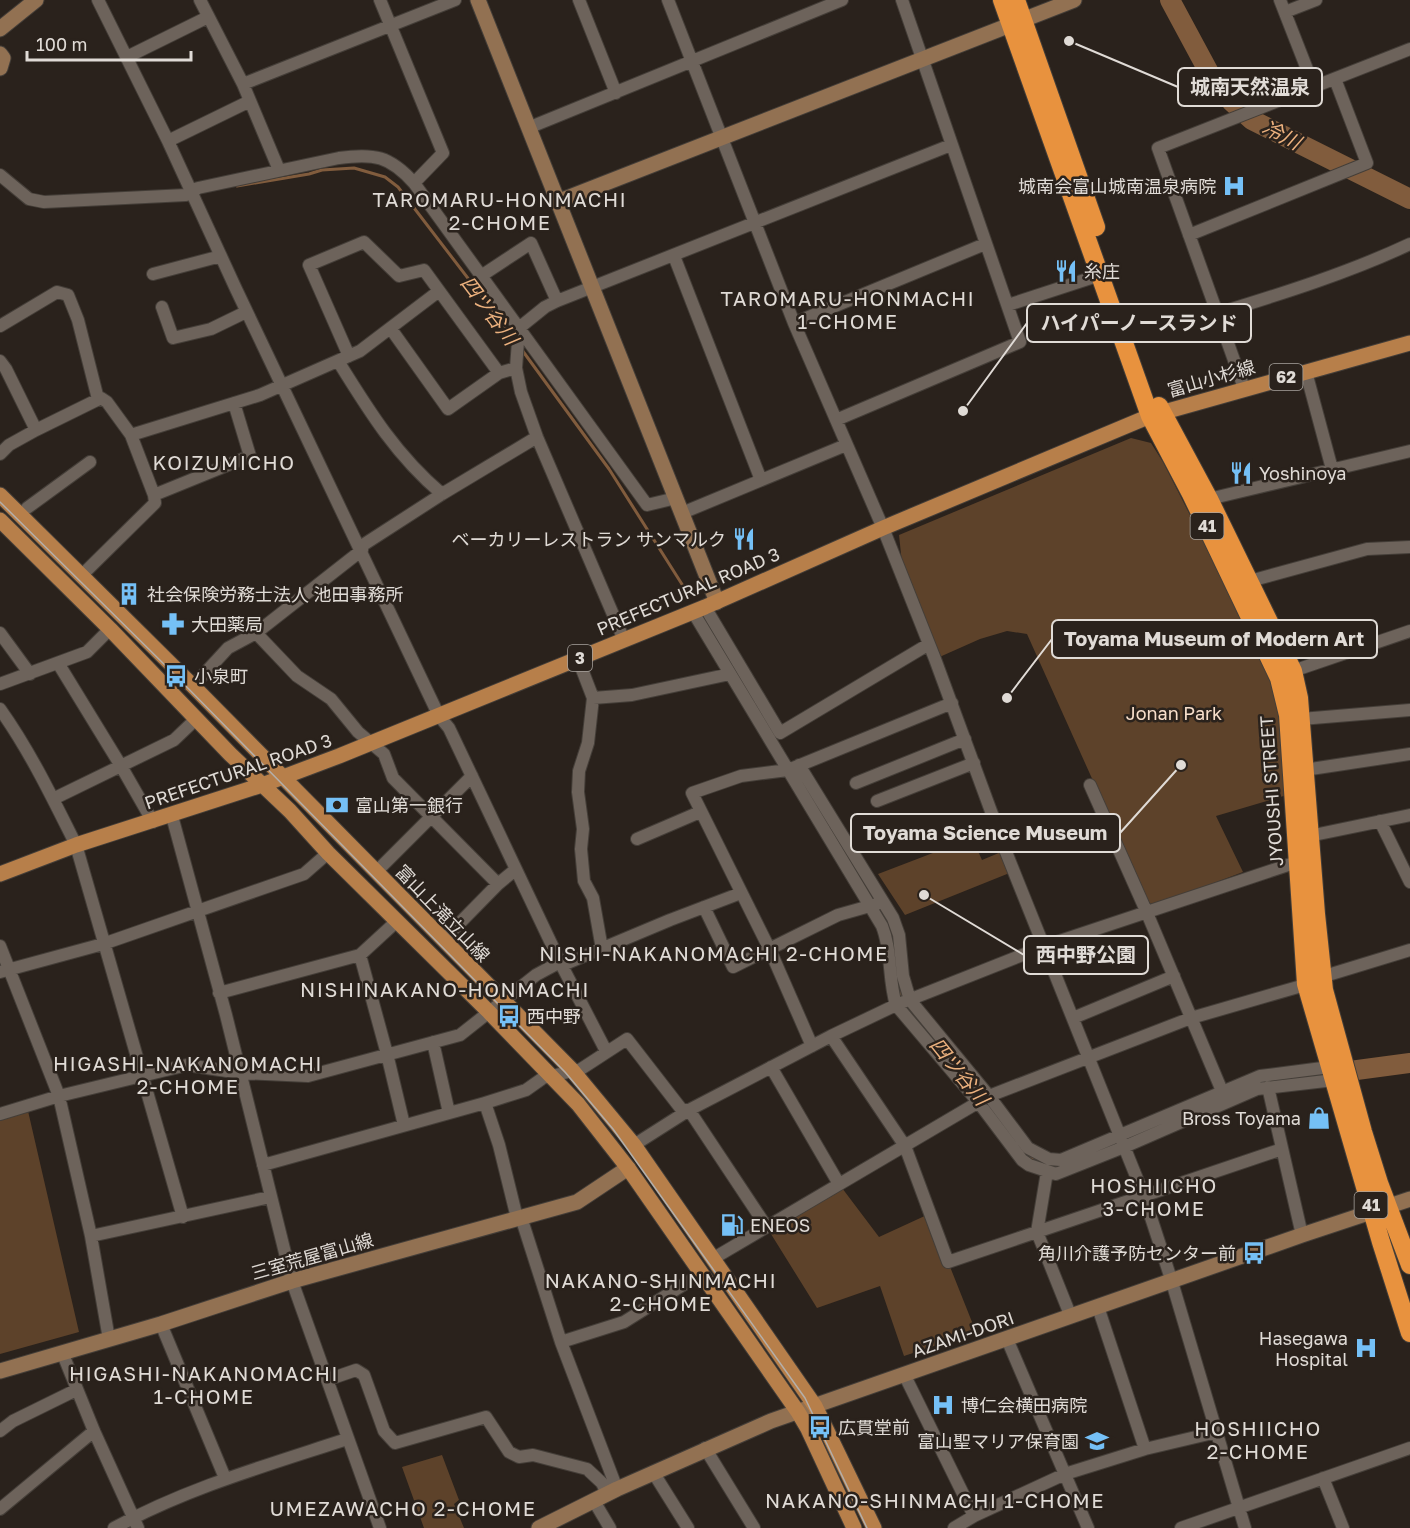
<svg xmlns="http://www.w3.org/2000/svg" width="1410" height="1528" font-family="'Golos Text','Noto Sans JP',sans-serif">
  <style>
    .green { fill: #5d422a }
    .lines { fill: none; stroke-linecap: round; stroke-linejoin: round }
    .stream { stroke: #815c3d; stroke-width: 3 }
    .river { stroke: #815c3d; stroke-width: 20 }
    .street-casing { stroke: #443e38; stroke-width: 14 }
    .secondary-casing { stroke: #443e38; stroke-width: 17 }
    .primary-casing { stroke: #443e38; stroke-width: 17 }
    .highway-casing { stroke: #443e38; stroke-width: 20 }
    .street { stroke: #6d635b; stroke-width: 12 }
    .secondary { stroke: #927152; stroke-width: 15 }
    .primary { stroke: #b77f4a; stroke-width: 15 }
    .highway { stroke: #e8923e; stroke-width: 18 }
    .tram { stroke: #b4afaa; stroke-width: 1.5 }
    .labels { text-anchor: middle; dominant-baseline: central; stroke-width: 5; stroke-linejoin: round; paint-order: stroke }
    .shield { fill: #2a221c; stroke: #a9a49e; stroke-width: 1.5 }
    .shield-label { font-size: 16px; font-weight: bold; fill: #e0dbd6 }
    .poi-label { font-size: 18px; fill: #e0dbd6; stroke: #2a221c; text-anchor: start }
    .street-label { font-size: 18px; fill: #e0dbd6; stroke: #2a221c }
    .park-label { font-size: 18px; fill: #f8dfcb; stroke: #2a221c }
    .water-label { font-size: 20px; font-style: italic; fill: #ecb17e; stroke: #2a221c }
    .neighbourhood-label { font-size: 20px; letter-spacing: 1.5px; fill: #e0dbd6; stroke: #2a221c }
    .leader { fill: none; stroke: #e0dbd6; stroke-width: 2 }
    .callout-dot { fill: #e0dbd6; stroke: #2a221c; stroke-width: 2 }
    .callout { fill: #2a221c; stroke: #e0dbd6; stroke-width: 2 }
    .callout-label { font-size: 20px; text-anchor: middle; font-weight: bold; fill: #e0dbd6 }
  </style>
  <rect width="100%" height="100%" fill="#2a221c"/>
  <path class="green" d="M1131,438L1151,443L1163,462L1241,615L1271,681L1281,717L1287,795L1216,816L1243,872L1153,906L1148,903L1027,634L1007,631L980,639L935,659L904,582L899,535Z
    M972,838L982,860L1006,850L1012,872L905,915L878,874Z
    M28,1111L79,1332L0,1354V1119Z
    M839,1184L879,1237L929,1214L976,1332L904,1356L880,1286L817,1308L766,1226Z
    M442,1455L459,1500L454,1504L464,1528H424L402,1467Z"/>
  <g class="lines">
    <path class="stream" d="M237,186L309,174L322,170L354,168L385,177L398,187L513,337
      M522,350L609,469L685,589"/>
    <path class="river" d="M1170,0L1212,78L1231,101L1252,120L1410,199
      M712,633L752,700
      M817,807L887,918L894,939L896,977L902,999L970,1082
      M1260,1083L1410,1063
      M1010,1133C1023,1150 1036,1167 1059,1165L1177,1118"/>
    <g class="street-casing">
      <path id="street" d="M98,0L168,141L236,289L439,716L449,728L560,962L606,1051
        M200,0L243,84L279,170
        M380,0L443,153L414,183
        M579,0L616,93
        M668,0L794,323L883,528L935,659L1006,852L1144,1196L1172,1282L1245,1528
        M1280,0L1314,87
        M1285,12L1316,0
        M127,57L208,17
        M243,84L455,0
        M528,128L842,0
        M168,141L250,101
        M0,175L29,199L44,202L186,195L198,188L339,158C374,153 390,156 414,183L647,505L676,498
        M1189,235L1367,163L1335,79
        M674,256L761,480
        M153,274L221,256
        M481,276L531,243L557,301
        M1008,305L1100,275
        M162,307L173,338L211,329L246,312
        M1219,313C1284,293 1348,273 1410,244
        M794,323L985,244
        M0,326L57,292L68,295L78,320L98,399
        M391,329L448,409L499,373L516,368
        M349,356L309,265L364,242L399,276L424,270L499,373
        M0,361L6,369L36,430
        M338,361C369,411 396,455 442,494
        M1306,372L1332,469
        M1244,388L1158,148L1410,49
        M836,420L1020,342L902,0
        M131,435L260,395L360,351L439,291
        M0,454L9,445L36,430L101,398L107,402L131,435L154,495L155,503L82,575
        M154,495L250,456L234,403
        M1209,499L1410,451
        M27,508L90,462
        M682,513L846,445
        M1250,581L1367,549L1410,547
        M705,607L780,733L929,644
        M693,612L882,926C892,951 888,978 896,1005L979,1103L1022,1160L1029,1165L1056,1174L1124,1147L1257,1089L1334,1080
        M0,633L30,674
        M624,640L537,437L521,392L516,368L519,328L545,307L557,301L951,145
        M578,659L593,698L588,743L579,771L578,792L583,829L581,849L584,881L593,898L602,949
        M58,663L121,766L153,822
        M1293,671L1410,631
        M0,684L87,652L110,629
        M193,686L228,648L256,633
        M593,698L632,695L730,674
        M0,709C30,751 53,799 76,845L183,1217
        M1301,719L1410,710
        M799,765L893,918L899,935L903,976L910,1000L989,1096L1028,1148L1049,1159L1061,1160L1260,1076L1330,1067
        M1304,770L1410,754
        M856,783L965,739
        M1090,785L1147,913L1222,1091
        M53,799L174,740L196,719
        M877,801L974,763
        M172,816L226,1015L292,1281L380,1528
        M1380,821L1410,882
        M1309,836L1410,815
        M637,839L700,812
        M376,872L472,776
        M498,884L393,778L384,754L358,732L331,699L297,676L256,633L362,550L363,545L442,494L537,437
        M704,907L733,967L838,915L877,904
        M443,940L498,884L515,870
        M0,946L59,1096L91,1236L109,1339
        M360,955L387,1054L404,1125
        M0,972L103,944L304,874L328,853
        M219,993L360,955L397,921
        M1073,1018L1174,976
        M831,1036L905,1146L948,1262L1282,1149
        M433,1042L449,1113
        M812,1046L770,950L692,793L741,776L788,770L952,703
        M771,1067L839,1184
        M1268,1087L1302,1235
        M485,1103L499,1145L517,1218
        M0,1114L59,1096L187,1065L240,1073L308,1076L460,1035L536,975L560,962L565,964L670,920L741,893
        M634,1145L689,1110L831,1036L896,1005L1045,946L1297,862
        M263,1165L485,1103L526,1090L543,1078L581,1069L627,1039L682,1110H689L766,1226
        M1047,1172L1037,1232L1071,1317
        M521,1217L561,1342L617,1489
        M91,1236L270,1197
        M714,1258L989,1096L1191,1018L1298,987L1328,975L1410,950
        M1098,1307L1145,1449
        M161,1324L225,1478
        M1007,1339L1088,1528
        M561,1342L624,1322L702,1273
        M62,1352L94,1431L138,1528
        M904,1374L974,1516
        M327,1380L356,1370L364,1375L384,1431L395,1443L486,1417L509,1452L519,1457L533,1455L587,1469L602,1483L607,1494
        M0,1431L13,1421L76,1390
        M705,1448L754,1528
        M653,1472L688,1528
        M1323,1478L1343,1528
        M594,1501L610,1528
        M0,1509L94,1431
        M114,1528C187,1488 268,1465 347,1439
        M954,1528L974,1516L1065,1474L1145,1449L1217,1432
        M1181,1528L1410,1448"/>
    </g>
    <g class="secondary-casing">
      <path id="secondary" d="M478,0L717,602
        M0,29L36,0
        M0,54L3,58L0,68
        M557,202L1074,0
        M0,1371L161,1324L292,1281L577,1202L628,1168
        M539,1528L617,1489L771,1421L1302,1235L1410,1199"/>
    </g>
    <g class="primary-casing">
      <path id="primary" d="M0,495L193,686L572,1070L634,1145L815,1406L874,1528
        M0,520L110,629L230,754L290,811L328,853L489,1012L578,1104L628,1168L798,1412L808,1429L854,1528
        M0,874L76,845L262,785L339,756L705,607L883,528L1150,416L1410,343"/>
    </g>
    <g class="highway-casing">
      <path id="highway" d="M1002,0L1150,416L1191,494L1279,678L1288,715L1306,984L1381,1242L1410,1333
        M1016,0L1096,227
        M1159,406L1209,499L1293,671L1299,698L1316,914L1324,990L1363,1132L1379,1183L1410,1265"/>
    </g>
    <use href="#street" class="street"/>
    <use href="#secondary" class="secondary"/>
    <use href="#primary" class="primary"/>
    <use href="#highway" class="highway"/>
    <path class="tram" d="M0,502L176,676L565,1072L613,1129L805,1398L867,1528"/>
  </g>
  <defs>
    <g id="hospital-bare" transform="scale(1.8)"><path d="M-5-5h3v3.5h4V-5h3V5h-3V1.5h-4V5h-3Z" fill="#75c0f6" stroke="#2a221c" stroke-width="2.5" paint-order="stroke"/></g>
    <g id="restaurant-bare" transform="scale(1.8)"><path d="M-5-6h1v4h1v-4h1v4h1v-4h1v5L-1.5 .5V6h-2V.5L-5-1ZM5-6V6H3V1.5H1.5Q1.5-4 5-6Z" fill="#75c0f6" stroke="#2a221c" stroke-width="2.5" paint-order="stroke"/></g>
    <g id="building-bare" transform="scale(1.8)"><path d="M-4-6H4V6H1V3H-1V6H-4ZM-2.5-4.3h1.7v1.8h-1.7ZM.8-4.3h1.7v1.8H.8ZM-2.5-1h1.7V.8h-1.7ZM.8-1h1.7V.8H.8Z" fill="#75c0f6" stroke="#2a221c" stroke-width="2.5" paint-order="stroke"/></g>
    <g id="pharmacy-bare" transform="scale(1.8)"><path d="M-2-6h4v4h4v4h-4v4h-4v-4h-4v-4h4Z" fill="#75c0f6" stroke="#2a221c" stroke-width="2.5" paint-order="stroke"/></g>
    <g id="bus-bare" transform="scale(1.8)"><path d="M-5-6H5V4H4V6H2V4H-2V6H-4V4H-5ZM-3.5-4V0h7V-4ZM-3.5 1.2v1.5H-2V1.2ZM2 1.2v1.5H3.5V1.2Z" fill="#75c0f6" stroke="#2a221c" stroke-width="2.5" paint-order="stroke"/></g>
    <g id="bank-bare" transform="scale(1.8)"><path d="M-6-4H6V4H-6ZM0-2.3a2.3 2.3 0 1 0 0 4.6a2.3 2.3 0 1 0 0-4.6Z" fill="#75c0f6" stroke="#2a221c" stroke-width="2.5" paint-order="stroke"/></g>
    <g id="shop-bare" transform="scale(1.8)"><path d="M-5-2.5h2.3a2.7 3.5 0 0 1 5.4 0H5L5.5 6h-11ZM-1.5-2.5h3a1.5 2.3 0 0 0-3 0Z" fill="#75c0f6" stroke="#2a221c" stroke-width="2.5" paint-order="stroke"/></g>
    <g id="fuel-bare" transform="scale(1.8)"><path d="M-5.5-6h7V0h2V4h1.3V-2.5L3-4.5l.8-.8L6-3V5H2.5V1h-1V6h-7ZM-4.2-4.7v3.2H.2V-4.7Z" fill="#75c0f6" stroke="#2a221c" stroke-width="2.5" paint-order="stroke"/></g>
    <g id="school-bare" transform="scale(1.8)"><path d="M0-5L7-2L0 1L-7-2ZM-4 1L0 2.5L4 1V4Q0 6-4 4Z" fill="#75c0f6" stroke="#2a221c" stroke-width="2.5" paint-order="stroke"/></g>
  </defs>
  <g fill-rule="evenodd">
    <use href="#hospital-bare" x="1234" y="186"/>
    <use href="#restaurant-bare" x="1066" y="271"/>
    <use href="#restaurant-bare" x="1241" y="473"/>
    <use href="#restaurant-bare" x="744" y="539"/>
    <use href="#building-bare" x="129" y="594"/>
    <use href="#pharmacy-bare" x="173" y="624"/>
    <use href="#bus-bare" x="176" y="676"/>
    <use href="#bank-bare" x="337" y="805"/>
    <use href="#bus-bare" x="509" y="1016"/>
    <use href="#shop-bare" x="1319" y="1118"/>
    <use href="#fuel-bare" x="732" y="1225"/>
    <use href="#bus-bare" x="1254" y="1253"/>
    <use href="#hospital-bare" x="1366" y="1348"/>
    <use href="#hospital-bare" x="943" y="1405"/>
    <use href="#bus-bare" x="820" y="1427"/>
    <use href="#school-bare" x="1097" y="1441"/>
  </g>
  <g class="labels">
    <g class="shield">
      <rect x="1269.5" y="364" width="33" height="26" rx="4.5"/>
      <rect x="1190.5" y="513" width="33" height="26" rx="4.5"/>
      <rect x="568" y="645" width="24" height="26" rx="4.5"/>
      <rect x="1354.5" y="1192" width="33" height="26" rx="4.5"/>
    </g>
    <g class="shield-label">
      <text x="1286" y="377">62</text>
      <text x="1207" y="526">41</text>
      <text x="580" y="658">3</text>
      <text x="1371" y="1205">41</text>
    </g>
    <g class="poi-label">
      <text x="1216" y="186" text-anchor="end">城南会富山城南温泉病院</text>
      <text x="1084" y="271">糸庄</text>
      <text x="1259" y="473">Yoshinoya</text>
      <text x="726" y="539" text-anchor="end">ベーカリーレストラン サンマルク</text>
      <text x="147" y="594">社会保険労務士法人 池田事務所</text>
      <text x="191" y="624">大田薬局</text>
      <text x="194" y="676">小泉町</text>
      <text x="355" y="805">富山第一銀行</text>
      <text x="527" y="1016">西中野</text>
      <text x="1301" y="1118" text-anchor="end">Bross Toyama</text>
      <text x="750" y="1225">ENEOS</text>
      <text x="1236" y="1253" text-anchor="end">角川介護予防センター前</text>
      <text x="1348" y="1338" text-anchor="end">Hasegawa<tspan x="1348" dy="21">Hospital</tspan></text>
      <text x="961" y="1405">博仁会横田病院</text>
      <text x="838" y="1427">広貫堂前</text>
      <text x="1079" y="1441" text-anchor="end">富山聖マリア保育園</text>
    </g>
    <g class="street-label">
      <text transform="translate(1211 378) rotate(-16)">富山小杉線</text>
      <text transform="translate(688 591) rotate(-23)">PREFECTURAL ROAD 3</text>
      <text transform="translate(238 771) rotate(-19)">PREFECTURAL ROAD 3</text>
      <text transform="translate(1271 791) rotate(-94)">JYOUSHI STREET</text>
      <text transform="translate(443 913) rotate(46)">富山上滝立山線</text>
      <text transform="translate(312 1256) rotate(-16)">三室荒屋富山線</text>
      <text transform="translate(963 1334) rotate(-19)">AZAMI-DORI</text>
    </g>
    <g class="park-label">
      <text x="1174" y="713">Jonan Park</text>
    </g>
    <g class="water-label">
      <text transform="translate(1282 134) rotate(27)">冷川</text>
      <text transform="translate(490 310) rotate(53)">四ツ谷川</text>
      <text transform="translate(960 1071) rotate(51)">四ツ谷川</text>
    </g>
    <g class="neighbourhood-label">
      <text x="500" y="199">TAROMARU-HONMACHI<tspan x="500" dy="23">2-CHOME</tspan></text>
      <text x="848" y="298">TAROMARU-HONMACHI<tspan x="848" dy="23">1-CHOME</tspan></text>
      <text x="224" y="462">KOIZUMICHO</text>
      <text x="714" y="953">NISHI-NAKANOMACHI 2-CHOME</text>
      <text x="445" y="989">NISHINAKANO-HONMACHI</text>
      <text x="188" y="1063">HIGASHI-NAKANOMACHI<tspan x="188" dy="23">2-CHOME</tspan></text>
      <text x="1154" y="1185">HOSHIICHO<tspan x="1154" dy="23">3-CHOME</tspan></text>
      <text x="661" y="1280">NAKANO-SHINMACHI<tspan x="661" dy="23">2-CHOME</tspan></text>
      <text x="204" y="1373">HIGASHI-NAKANOMACHI<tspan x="204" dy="23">1-CHOME</tspan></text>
      <text x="1258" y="1428">HOSHIICHO<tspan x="1258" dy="23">2-CHOME</tspan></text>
      <text x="935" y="1500">NAKANO-SHINMACHI 1-CHOME</text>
      <text x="403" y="1508">UMEZAWACHO 2-CHOME</text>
    </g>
  </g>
  <path class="leader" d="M1069 41L1178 87M963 411L1027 323M1007 698L1052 639M1181 765L1120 833M924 895L1024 955"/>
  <g class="callout-dot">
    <circle cx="1069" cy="41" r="6"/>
    <circle cx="963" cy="411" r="6"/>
    <circle cx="1007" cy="698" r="6"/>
    <circle cx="1181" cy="765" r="6"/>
    <circle cx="924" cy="895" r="6"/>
  </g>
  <g class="callout">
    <rect x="1178" y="68" width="144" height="38" rx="6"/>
    <rect x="1027" y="304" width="224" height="38" rx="6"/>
    <rect x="1052" y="620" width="325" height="38" rx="6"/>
    <rect x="851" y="814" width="269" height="38" rx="6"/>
    <rect x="1024" y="936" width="124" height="38" rx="6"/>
  </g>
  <g class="callout-label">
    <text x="1250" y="94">城南天然温泉</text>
    <text x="1139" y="330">ハイパーノースランド</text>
    <text x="1214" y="646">Toyama Museum of Modern Art</text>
    <text x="985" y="840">Toyama Science Museum</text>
    <text x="1086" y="962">西中野公園</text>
  </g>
  <path d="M27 51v9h164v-9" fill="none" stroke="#e0dbd6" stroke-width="3"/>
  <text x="36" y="51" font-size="18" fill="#e0dbd6" stroke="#2a221c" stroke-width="4.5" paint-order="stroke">100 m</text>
</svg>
